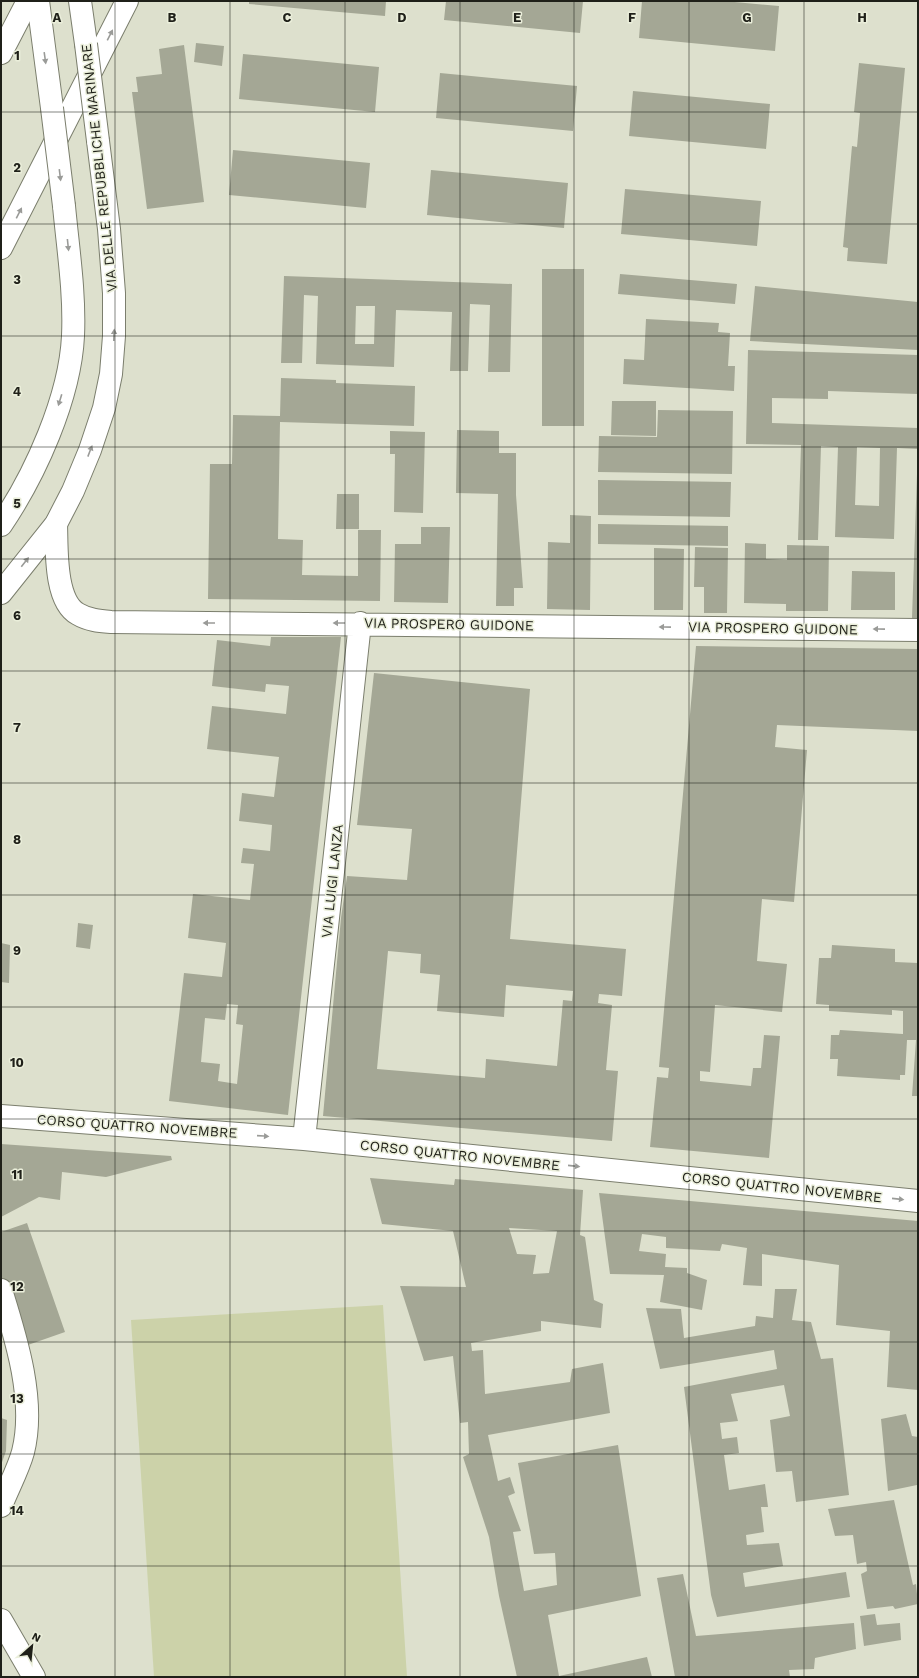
<svg xmlns="http://www.w3.org/2000/svg" width="919" height="1678" font-family="'Work Sans',sans-serif">
  <style>
    .green { fill: #ccd2a9 }
    .building { fill: #a4a795; fill-rule: evenodd }
    .lines { fill: none; stroke-linecap: round; stroke-linejoin: round }
    .minor-casing { stroke: #7b7e6d; stroke-width: 24 }
    .tertiary-casing { stroke: #7b7e6d; stroke-width: 24 }
    .secondary-casing { stroke: #7b7e6d; stroke-width: 24 }
    .minor { stroke: #fff; stroke-width: 22 }
    .tertiary { stroke: #fff; stroke-width: 22 }
    .secondary { stroke: #fff; stroke-width: 22 }
    .secondary-bridge-casing { stroke: #7b7e6d; stroke-width: 24; stroke-linecap: butt }
    .secondary-bridge { stroke: #fff; stroke-width: 22 }
    .oneway { fill: #9a9b98 }
    .grid { fill: none; stroke: #1f2019; stroke-width: 1; stroke-opacity: 0.55 }
    .labels { text-anchor: middle; dominant-baseline: central; stroke-width: 3; stroke-linejoin: round; paint-order: stroke }
    .street-label { font-size: 14px; fill: #1f2019; stroke: #eaeeda }
    .grid-label { font-size: 13px; text-anchor: middle; font-weight: bold; fill: #1f2019; stroke: #eaeeda; stroke-width: 3; stroke-linejoin: round; paint-order: stroke }
  </style>
  <rect width="100%" height="100%" fill="#dde0cd"/>
  <path class="green" d="M383,1305L407,1677H154L131,1320Z"/>
  <path class="building" d="M249,1H386L385,16L249,4Z
    M446,1H583L580,33L444,20Z
    M642,1H724L779,6L775,51L639,38Z
    M196,43L224,46L222,66L194,62Z
    M184,45L204,202L147,209L132,92H138L136,77L162,74L159,49Z
    M243,54L379,67L375,112L239,99Z
    M859,63L905,68L887,264L847,261L848,248L843,247L852,146L857,147L860,113L854,112Z
    M440,73L577,86L573,131L436,118Z
    M633,91L770,104L766,149L629,136Z
    M233,150L370,163L366,208L229,195Z
    M431,170L568,183L564,228L427,215Z
    M625,189L761,201L757,246L621,234Z
    M542,269H584V426H542Z
    M620,274L737,284L735,304L618,294Z
    M284,276L512,284L510,372H488L490,305L470,304L468,371H450L452,312L396,310L394,367L316,364L318,296L304,295L302,363H281ZM356,306H375L374,344H355Z
    M755,286L918,302V350L750,341Z
    M646,319L719,323L718,332L730,333L728,366H735L734,391L623,384L624,359L644,360Z
    M748,350L918,355V394L828,391V399L772,398V423L918,428V449L897,448L894,539L835,537L838,447L821,446L818,540H798L801,445L746,444ZM857,447L880,448L879,506L855,505Z
    M281,378L336,380V383L415,386L414,426L280,422L278,539L303,540L302,575L358,576V530H381L380,601L208,599L210,464H232L233,415L280,416Z
    M612,401H656V436L611,435Z
    M658,410L733,411L732,474L598,472L599,436L657,437Z
    M457,430L499,431V453H516V495L523,588H514V606H496L498,494L456,493Z
    M390,431L425,432L423,513L394,512L395,454H390Z
    M917,474H918V618H912Z
    M598,480L731,482L730,517L598,515Z
    M337,494H359V529H336Z
    M570,515L591,516L590,610L547,609L548,542L570,543Z
    M598,524L728,526V546L598,544Z
    M421,527H450L448,603L394,602L395,544H421Z
    M745,543L766,544V559L787,560V545L829,546L828,611H786V604L744,603Z
    M695,547L728,548L727,613H704V587H694Z
    M654,548L684,549L683,610H654Z
    M852,571L895,572V610H851Z
    M271,637H341L288,1115L169,1101L184,973L222,977L226,943L188,938L193,894L250,900L254,864L241,863L243,848L270,851L272,825L239,821L242,793L274,797L279,757L207,749L212,706L286,714L289,686L266,684L265,692L212,686L217,640L270,646ZM227,1004L238,1005L236,1024L243,1025L237,1084L218,1081L220,1064L201,1062L205,1018L225,1020Z
    M696,646L918,649V731L777,725L775,747L807,750L794,902L762,899L757,961L787,964L782,1012L715,1005L710,1072L700,1071V1081L751,1086L753,1068H761L764,1035L780,1036L769,1158L650,1147L657,1077L668,1078L669,1068L659,1067Z
    M374,673L530,689L510,939L626,949L622,996L599,994L598,1003L612,1005L606,1070L618,1071L612,1141L323,1116L341,918L347,876L407,880L412,829L357,825ZM388,951L421,954L420,973L440,975L437,1011L504,1017L506,985L573,991L572,1001L563,1000L557,1066L486,1059L485,1078L377,1069Z
    M78,923L93,925L90,949L76,947Z
    M1,943L10,945L9,983L1,982Z
    M832,945L895,949V962L918,963V1096H912L916,1040H907L905,1075H900V1080L837,1076L838,1059H830L831,1035H839L840,1030L903,1034V1011L892,1010V1015L829,1011V1005L816,1004L819,958H831Z
    M1,1144L171,1156L172,1160L106,1177L62,1172L60,1200L39,1197L1,1217Z
    M370,1178L454,1185L455,1179L583,1190L580,1235L585,1237L594,1300L603,1304L601,1328L541,1321V1331L471,1343L472,1351L483,1350L485,1394L570,1382L572,1369L603,1363L610,1413L488,1435L498,1481L510,1477L515,1493L508,1496L521,1531L513,1532L524,1591L557,1585L555,1553L534,1554L518,1463L618,1445L641,1596L548,1615L559,1676L647,1657L652,1677H517L499,1596L489,1537L463,1457L469,1454L468,1422L460,1423L453,1356L424,1361L400,1286L466,1287L453,1231L382,1224ZM509,1228L557,1231L549,1273L533,1274L536,1255L517,1254Z
    M599,1193L918,1221V1390L887,1387L890,1331L836,1325L839,1265L762,1254V1286L743,1285L747,1248L722,1244L720,1251L666,1248V1237L642,1234L639,1251L666,1254L665,1267L687,1268V1273L707,1280L702,1310L660,1302L664,1275L610,1274Z
    M27,1223L65,1332L25,1346L1,1276V1232Z
    M775,1289H797L792,1320L811,1322L821,1359L833,1358L849,1495L796,1502L792,1471L776,1472L770,1420L790,1416L784,1385L731,1394L738,1421L720,1423L722,1439L737,1437L739,1453L724,1455L729,1490L765,1484L768,1507H761L764,1532L746,1535L747,1545L779,1543L783,1566L743,1573L745,1587L846,1572L850,1597L717,1617L711,1595L684,1387L777,1369L774,1350L660,1369L646,1308L681,1309L684,1338L755,1326L756,1316L773,1318Z
    M906,1414L912,1436L918,1437L917,1485L888,1491L881,1419Z
    M1,1418L7,1420L6,1451L1,1465Z
    M894,1500L913,1585L916,1584L918,1604L895,1609L893,1606L867,1609L861,1574L867,1571L866,1562L857,1564L853,1535L835,1536L828,1509Z
    M683,1574L696,1636L854,1623L856,1649L815,1658L814,1669L789,1670L790,1677H675L657,1578Z
    M875,1614L877,1625L900,1623L901,1640L864,1646L860,1616Z"/>
  <g class="lines">
    <g class="minor-casing">
      <path id="minor" d="M56,524C57,547 54,601 78,614C88,620 99,621 111,622L918,630
        M1,1116L304,1139L918,1201
        M304,1139L360,623
        M1,1290C16,1338 36,1401 23,1452C18,1470 8,1488 1,1506"/>
    </g>
    <g class="tertiary-casing">
      <path id="tertiary" d="M1,53L28,1
        M1,248L127,1"/>
    </g>
    <g class="secondary-casing">
      <path id="secondary" d="M38,1L52,108
        M80,1L86,44
        M1,525C35,475 70,398 73,336C75,293 68,249 64,206
        M1,593L56,524L73,491L90,450L104,408L111,374L114,336V293L109,229L98,141
        M1,1620L34,1677"/>
    </g>
    <use href="#minor" class="minor"/>
    <use href="#tertiary" class="tertiary"/>
    <use href="#secondary" class="secondary"/>
    <g class="secondary-bridge-casing">
      <path id="secondary-bridge" d="M86,44L98,141
        M52,108L64,206"/>
    </g>
    <use href="#secondary-bridge" class="secondary-bridge"/>
  </g>
  <defs><path id="oneway-solid" d="M-6-.8H1V-3.2L6.5 0L1 3.2V.8H-6Z"/></defs>
  <g class="oneway">
    <use href="#oneway-solid" transform="translate(110 35) rotate(-63)"/>
    <use href="#oneway-solid" transform="translate(45 58) rotate(82)"/>
    <use href="#oneway-solid" transform="translate(60 175) rotate(83)"/>
    <use href="#oneway-solid" transform="translate(19 213) rotate(-63)"/>
    <use href="#oneway-solid" transform="translate(68 245) rotate(84)"/>
    <use href="#oneway-solid" transform="translate(114 335) rotate(-88)"/>
    <use href="#oneway-solid" transform="translate(60 400) rotate(107)"/>
    <use href="#oneway-solid" transform="translate(90 451) rotate(-69)"/>
    <use href="#oneway-solid" transform="translate(25 562) rotate(-52)"/>
    <use href="#oneway-solid" transform="translate(209 623) rotate(-180)"/>
    <use href="#oneway-solid" transform="translate(339 623) rotate(-180)"/>
    <use href="#oneway-solid" transform="translate(665 627) rotate(-179)"/>
    <use href="#oneway-solid" transform="translate(879 629) rotate(-179)"/>
    <use href="#oneway-solid" transform="translate(263 1136) rotate(4)"/>
    <use href="#oneway-solid" transform="translate(574 1166) rotate(6)"/>
    <use href="#oneway-solid" transform="translate(898 1199) rotate(6)"/>
  </g>
  <path class="grid" d="M115,1V1677M230,1V1677M345,1V1677M460,1V1677M574,1V1677M689,1V1677M804,1V1677M1,112H918M1,224H918M1,336H918M1,447H918M1,559H918M1,671H918M1,783H918M1,895H918M1,1007H918M1,1119H918M1,1231H918M1,1342H918M1,1454H918M1,1566H918"/>
  <g class="labels">
    <g class="street-label">
      <text transform="translate(99 168) rotate(-96)">VIA DELLE REPUBBLICHE MARINARE</text>
      <text transform="translate(449 624) rotate(1)">VIA PROSPERO GUIDONE</text>
      <text transform="translate(773 628) rotate(1)">VIA PROSPERO GUIDONE</text>
      <text transform="translate(332 881) rotate(-84)">VIA LUIGI LANZA</text>
      <text transform="translate(137 1126) rotate(4)">CORSO QUATTRO NOVEMBRE</text>
      <text transform="translate(460 1155) rotate(6)">CORSO QUATTRO NOVEMBRE</text>
      <text transform="translate(782 1187) rotate(6)">CORSO QUATTRO NOVEMBRE</text>
    </g>
  </g>
  <g class="grid-label">
    <text x="57" y="22">A</text>
    <text x="172" y="22">B</text>
    <text x="287" y="22">C</text>
    <text x="402" y="22">D</text>
    <text x="517" y="22">E</text>
    <text x="632" y="22">F</text>
    <text x="747" y="22">G</text>
    <text x="862" y="22">H</text>
    <text x="17" y="60">1</text>
    <text x="17" y="172">2</text>
    <text x="17" y="284">3</text>
    <text x="17" y="396">4</text>
    <text x="17" y="508">5</text>
    <text x="17" y="620">6</text>
    <text x="17" y="732">7</text>
    <text x="17" y="844">8</text>
    <text x="17" y="955">9</text>
    <text x="17" y="1067">10</text>
    <text x="17" y="1179">11</text>
    <text x="17" y="1291">12</text>
    <text x="17" y="1403">13</text>
    <text x="17" y="1515">14</text>
  </g>
  <rect width="919" height="1678" fill="none" stroke="#1f2019" stroke-width="4"/>
  <g transform="translate(32 1646) rotate(27)" stroke="#eaeeda" stroke-width="3" paint-order="stroke">
  <path d="M0-3L7 15L0 10L-7 15Z" fill="#1f2019"/>
  <text y="-6" font-size="11" font-weight="bold" text-anchor="middle" fill="#1f2019">N</text>
  </g>
</svg>
